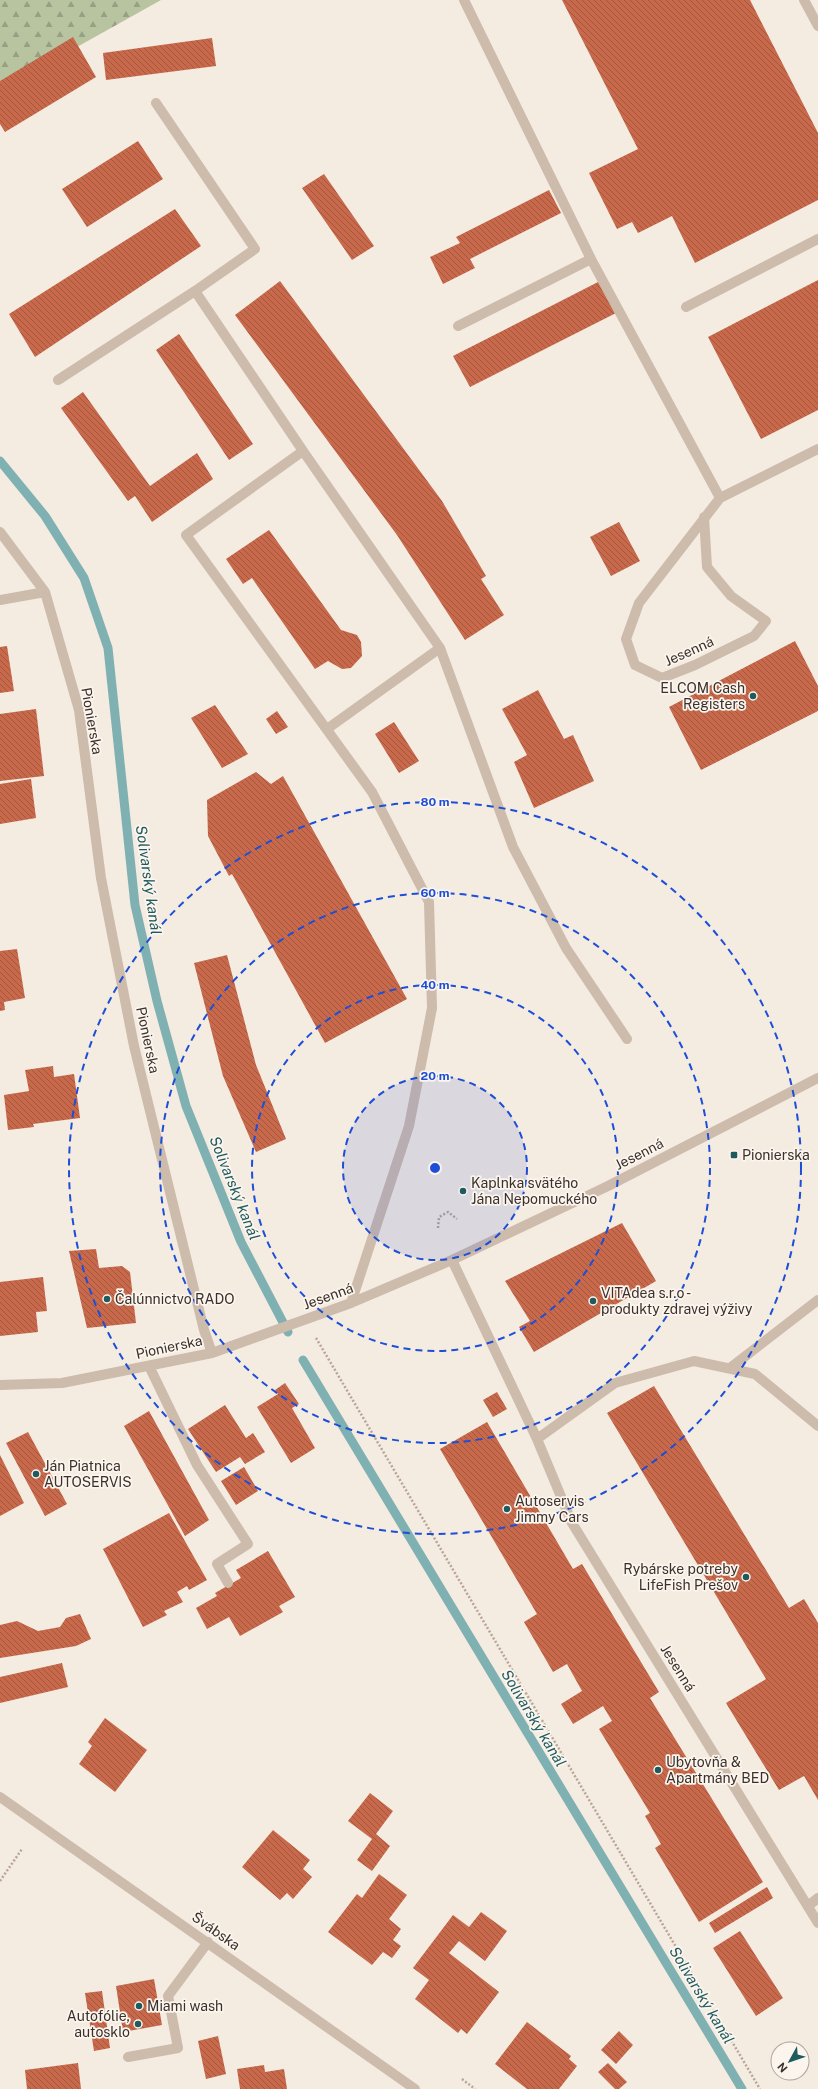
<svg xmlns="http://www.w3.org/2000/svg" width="818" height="2089" font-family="'Public Sans',sans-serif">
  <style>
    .forest { fill: url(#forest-firs) }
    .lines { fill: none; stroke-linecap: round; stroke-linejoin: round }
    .stream { stroke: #7fb0b2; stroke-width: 9 }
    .building { fill: url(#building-back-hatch) }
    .path { stroke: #b9a596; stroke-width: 2.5; stroke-dasharray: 2 2; stroke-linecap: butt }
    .minor { stroke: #cdbbac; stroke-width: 10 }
    .ring { fill: none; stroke: #1d4ed8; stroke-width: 2; stroke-dasharray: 7 5 }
    .poi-dot { fill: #1f5a5e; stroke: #fbf5ee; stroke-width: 1.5 }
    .labels { text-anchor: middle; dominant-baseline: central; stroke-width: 3.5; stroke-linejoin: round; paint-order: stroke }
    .street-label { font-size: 14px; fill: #3b302b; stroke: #fbf5ee }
    .poi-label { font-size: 14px; fill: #3b302b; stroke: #fbf5ee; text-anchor: start }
    .water-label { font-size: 15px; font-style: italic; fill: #1f5a5e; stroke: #fbf5ee }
    .centre { fill: #1d4ed8; stroke: #fbf5ee; stroke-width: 2 }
    .ring-label { font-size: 12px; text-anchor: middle; font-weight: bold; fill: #1d4ed8; stroke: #fbf5ee; stroke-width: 3.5; stroke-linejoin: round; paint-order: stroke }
  </style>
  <defs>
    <pattern id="forest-firs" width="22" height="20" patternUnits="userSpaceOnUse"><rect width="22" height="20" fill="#b8c4a0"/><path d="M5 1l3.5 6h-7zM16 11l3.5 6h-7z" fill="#97a083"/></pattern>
    <pattern id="building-back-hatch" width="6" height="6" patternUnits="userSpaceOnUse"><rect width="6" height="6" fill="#c8694b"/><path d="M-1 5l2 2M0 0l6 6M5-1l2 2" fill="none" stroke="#a4573f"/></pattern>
  </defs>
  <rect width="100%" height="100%" fill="#f4ebe1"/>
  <path class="forest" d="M0,0H161L0,90Z"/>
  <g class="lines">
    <path class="stream" d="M0,461L45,516L84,578L108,648L135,905L157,1001L186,1106L241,1242L288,1332
      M303,1360L742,2089"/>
  </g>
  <path class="building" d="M562,0H750L818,133V200L695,263L672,216L638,233L632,222L617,229L589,173L638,149Z
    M73,37L96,77L5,132L0,124V81Z
    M212,38L216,66L106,80L103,53Z
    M138,141L163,179L87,227L62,189Z
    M324,174L374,246L352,260L302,188Z
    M549,190L561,213L470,259L475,268L443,284L430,257L460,243L456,237Z
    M175,209L201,246L35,357L9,314Z
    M818,280V410L761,439L708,337Z
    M280,281L442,501L486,576L481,579L504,615L465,640L397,535L235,315Z
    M600,281L616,313L470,387L453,356Z
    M179,334L253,444L229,460L156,350Z
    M83,392L150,486L197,453L213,479L152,522L135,496L128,501L61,408Z
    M619,522L640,561L611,576L590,537Z
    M269,530L341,630L357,635L361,642L362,656L351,668L342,669L328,661L315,669L252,578L243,584L226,559Z
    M795,641L818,686V711L701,770L669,707Z
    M7,646L14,691L0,693V647Z
    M538,690L564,739L573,735L594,781L534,808L514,762L527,755L502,709Z
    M215,705L248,754L222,768L191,718Z
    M36,709L44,776L0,781V714Z
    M277,711L288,727L276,734L266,719Z
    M394,722L419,761L399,773L375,734Z
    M256,772L271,784L283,776L407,999L325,1043L232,874L229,876L208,836L207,800Z
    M31,779L36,818L0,824V784Z
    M17,949L25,998L4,1002L5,1010L0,1011V951Z
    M227,955L256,1065L286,1139L256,1152L223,1076L194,963Z
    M53,1066L54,1077L74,1074L80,1118L33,1124L34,1127L8,1130L4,1095L29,1091L25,1070Z
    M622,1223L656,1281L534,1352L519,1327L530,1321L505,1281Z
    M96,1249L99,1268L122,1266L130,1272L136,1323L87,1328L69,1251Z
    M43,1277L47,1311L36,1312L38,1332L0,1336V1282Z
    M285,1383L299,1404L292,1408L315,1448L291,1463L257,1407L278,1394L275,1390Z
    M654,1386L789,1608L804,1599L818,1623V1800L804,1776L779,1790L726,1703L766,1679L607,1413Z
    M497,1392L507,1409L493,1417L483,1400Z
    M225,1405L246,1438L253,1433L265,1452L245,1464L240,1457L216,1472L188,1429Z
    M149,1411L209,1520L185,1536L124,1426Z
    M487,1422L573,1569L582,1564L659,1692L650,1698L763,1882L699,1922L655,1848L661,1844L645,1816L650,1813L599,1729L612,1721L603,1706L573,1724L561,1704L582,1691L567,1664L553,1672L524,1622L537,1614L440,1449Z
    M28,1432L67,1504L45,1516L6,1443Z
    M0,1455L24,1503L0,1516Z
    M244,1467L258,1491L236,1505L221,1481Z
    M169,1513L207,1580L189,1590L187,1586L177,1592L183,1602L164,1611L167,1615L143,1627L103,1549Z
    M268,1551L295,1597L279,1606L283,1612L240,1636L229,1617L207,1629L196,1608L217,1596L215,1593L241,1578L236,1570Z
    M80,1614L91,1639L76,1646L0,1658V1625L17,1621L38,1631L60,1627L66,1618Z
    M62,1663L68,1687L0,1703V1677Z
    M105,1718L147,1750L115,1792L79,1764L92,1746L88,1742Z
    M370,1793L393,1811L376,1834L390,1846L372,1871L357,1860L372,1839L348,1821Z
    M273,1830L310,1860L303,1869L312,1877L293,1899L287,1893L280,1900L242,1867Z
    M379,1874L407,1895L389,1919L401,1929L393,1940L401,1946L392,1958L383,1952L372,1965L328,1932L357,1894L362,1898Z
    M767,1887L773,1898L715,1933L709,1923Z
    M481,1912L507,1931L485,1961L459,1941L449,1953L499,1992L467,2034L461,2029L458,2033L415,1999L429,1980L413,1968L453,1915L469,1927Z
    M740,1931L783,1998L756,2016L713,1948Z
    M154,1979L162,2025L123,2032L116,1986Z
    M102,1991L110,2048L94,2051L85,1993Z
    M527,2022L571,2056L569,2059L577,2066L559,2089H527L495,2064Z
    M619,2031L633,2045L616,2064L601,2050Z
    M218,2036L226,2074L206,2079L198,2041Z
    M78,2063L81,2089H27L25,2070Z
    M608,2063L627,2082L619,2089H615L598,2072Z
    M264,2065L265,2072L284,2069L287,2089H240L237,2069Z"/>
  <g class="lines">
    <path class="path" d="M438,1228L439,1217L448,1212L457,1219
      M316,1338L760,2089
      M0,1881L22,1849
      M462,2079L475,2089"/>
    <path class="minor" d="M804,0L818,26
      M156,103L255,249L195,291
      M591,259L720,498
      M686,307L818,239
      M458,326L591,259L464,0
      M58,380L195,291L303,451
      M704,517L707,567L731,596L766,621L754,636L695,665L662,678L635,665L626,639L639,603L720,498L818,449
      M0,532L45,592L79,710L101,878L134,1046L204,1330L212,1353
      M0,600L45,592
      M327,729L440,648
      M452,1260L537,1439L572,1523L818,1923
      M351,1303L409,1126L432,1008L429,902L372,792L186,535L303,451L440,648L513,847L566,948L627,1039
      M149,1366L197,1465L248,1544L217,1564L228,1583
      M730,1368L818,1300
      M0,1385L62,1383L212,1353L351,1303L452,1260L608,1186L818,1078
      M537,1439L615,1383L694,1361L755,1374L818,1426
      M0,1797L415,2089
      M808,1906L818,1898
      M128,2057L178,2048L168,1996L208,1942"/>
  </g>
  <circle cx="435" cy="1168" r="92" fill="#1d4ed8" fill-opacity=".12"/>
  <g class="ring">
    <circle cx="435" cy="1168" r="92"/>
    <circle cx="435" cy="1168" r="183"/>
    <circle cx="435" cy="1168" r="275"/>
    <circle cx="435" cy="1168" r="366"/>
  </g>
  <g class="poi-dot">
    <circle cx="753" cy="696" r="4"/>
    <rect x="730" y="1151" width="8" height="8" rx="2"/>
    <circle cx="463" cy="1191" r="4"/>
    <circle cx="107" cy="1299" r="4"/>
    <circle cx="593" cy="1301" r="4"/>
    <circle cx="36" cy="1474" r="4"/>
    <circle cx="507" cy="1509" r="4"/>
    <circle cx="746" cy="1577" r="4"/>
    <circle cx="658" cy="1770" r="4"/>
    <circle cx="139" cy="2006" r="4"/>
    <circle cx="138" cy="2024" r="4"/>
  </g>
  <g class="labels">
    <g class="street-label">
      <text transform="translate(689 651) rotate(-24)">Jesenná</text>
      <text transform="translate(92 721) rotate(80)">Pionierska</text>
      <text transform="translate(148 1040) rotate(78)">Pionierska</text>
      <text transform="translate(639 1154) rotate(-27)">Jesenná</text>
      <text transform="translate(328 1296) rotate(-20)">Jesenná</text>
      <text transform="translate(169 1347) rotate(-12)">Pionierska</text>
      <text transform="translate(678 1668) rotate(58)">Jesenná</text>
      <text transform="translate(216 1931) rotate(35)">Švábska</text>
    </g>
    <g class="poi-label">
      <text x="745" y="688" text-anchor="end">ELCOM Cash<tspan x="745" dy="16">Registers</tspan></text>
      <text x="742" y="1155">Pionierska</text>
      <text x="471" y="1183">Kaplnka svätého<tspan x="471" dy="16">Jána Nepomuckého</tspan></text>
      <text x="601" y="1293">VITAdea s.r.o -<tspan x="601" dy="16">produkty zdravej výživy</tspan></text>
      <text x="115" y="1299">Čalúnnictvo RADO</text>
      <text x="44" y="1466">Ján Piatnica<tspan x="44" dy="16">AUTOSERVIS</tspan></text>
      <text x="515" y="1501">Autoservis<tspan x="515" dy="16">Jimmy Cars</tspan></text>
      <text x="738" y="1569" text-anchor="end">Rybárske potreby<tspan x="738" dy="16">LifeFish Prešov</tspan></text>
      <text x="666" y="1762">Ubytovňa &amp;<tspan x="666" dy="16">Apartmány BED</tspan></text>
      <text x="147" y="2006">Miami wash</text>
      <text x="130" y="2016" text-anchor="end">Autofólie,<tspan x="130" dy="16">autosklo</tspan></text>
    </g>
    <g class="water-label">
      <text transform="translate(149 880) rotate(82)">Solivarský kanál</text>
      <text transform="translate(235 1188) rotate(68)">Solivarský kanál</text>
      <text transform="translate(534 1718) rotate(59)">Solivarský kanál</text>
      <text transform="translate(702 1995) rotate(59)">Solivarský kanál</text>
    </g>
  </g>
  <circle cx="435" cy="1168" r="6" class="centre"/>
  <g class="ring-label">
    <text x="435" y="806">80 m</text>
    <text x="435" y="897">60 m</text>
    <text x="435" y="989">40 m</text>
    <text x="435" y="1080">20 m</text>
  </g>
  <g transform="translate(790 2061) rotate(230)"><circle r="19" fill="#fbf5ee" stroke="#aea6a0"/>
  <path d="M0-3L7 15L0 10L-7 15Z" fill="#1f5a5e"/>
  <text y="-6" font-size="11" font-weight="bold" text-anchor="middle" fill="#3b302b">N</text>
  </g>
</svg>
